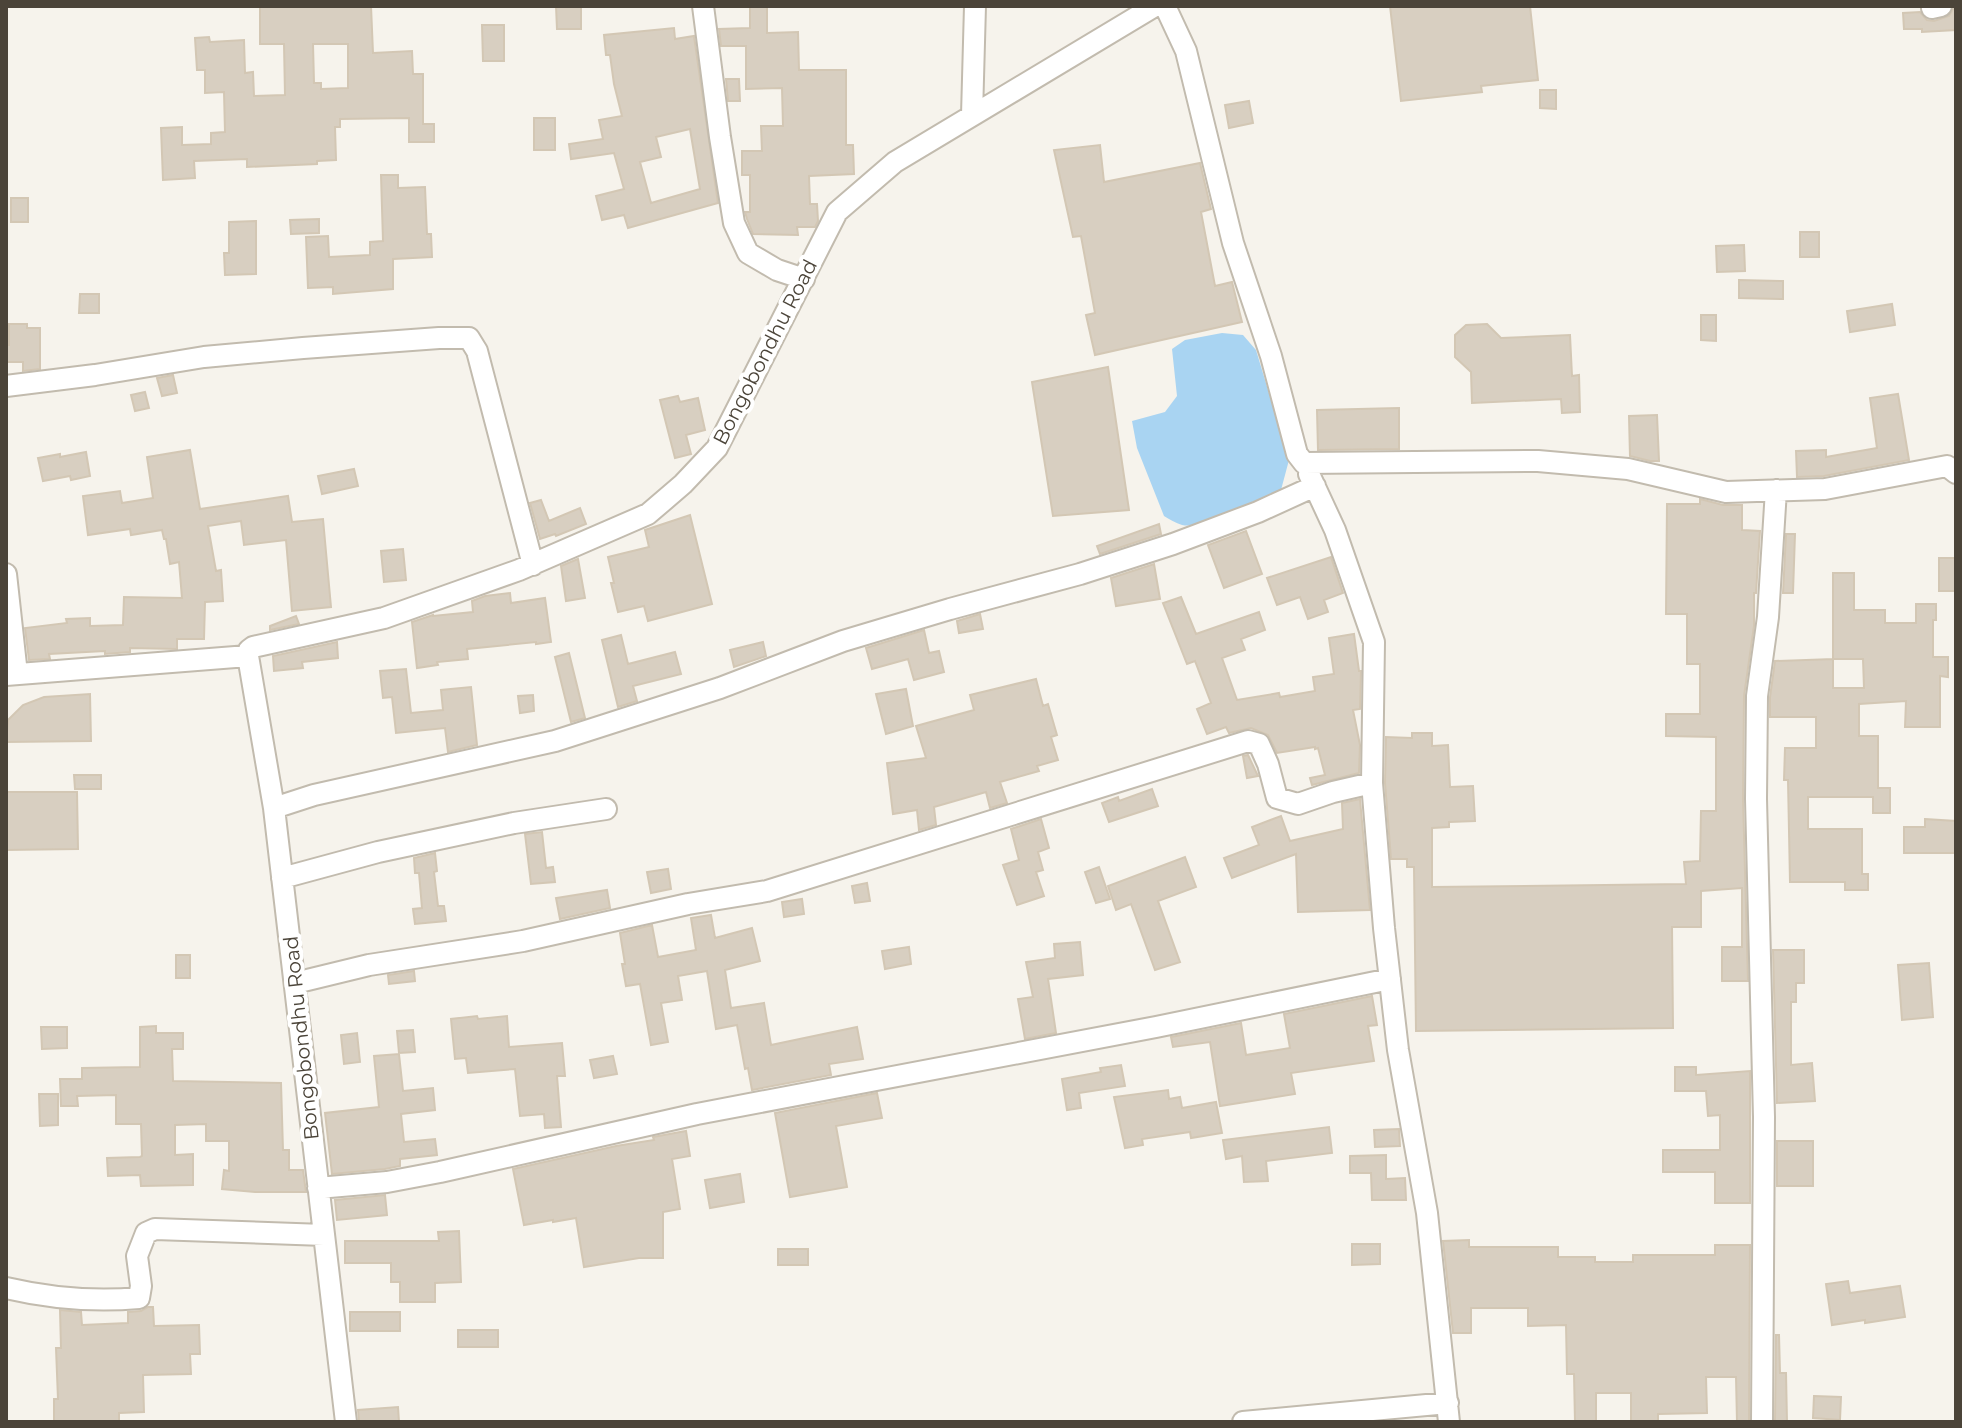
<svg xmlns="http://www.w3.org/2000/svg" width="1962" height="1428" font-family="Montserrat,sans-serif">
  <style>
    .water { fill: #a9d4f2 }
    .building { fill: #d8cfc1; stroke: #d3c7b4; stroke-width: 2; fill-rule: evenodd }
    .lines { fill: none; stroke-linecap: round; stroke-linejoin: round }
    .minor-casing { stroke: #c2bbae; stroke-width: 24 }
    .minor { stroke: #fff; stroke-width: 20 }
    .labels { text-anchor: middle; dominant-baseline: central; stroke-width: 8; stroke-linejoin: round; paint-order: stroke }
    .street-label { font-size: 20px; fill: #4b4439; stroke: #fff }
  </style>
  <rect width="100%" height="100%" fill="#f6f3ec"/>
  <path class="water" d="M1222,333L1243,335L1256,350L1289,460L1281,490C1259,501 1205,530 1182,525C1176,523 1169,519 1164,516L1137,448L1132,421L1165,412L1177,396L1172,349L1185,340Z"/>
  <path class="building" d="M260,6H371L373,53L412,51L413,74H423V124H434V142H409V118L340,119V127H335L336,160L317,161V164L247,167V159L194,161L195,178L163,180L161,128L182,127V145L211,144V133L225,132L224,92L205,93V70H197L195,38L209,37L210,42L244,40L245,73L253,72L254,96L285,95L284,44H260ZM313,44H348V88L321,89V83H314Z
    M556,6H581V29H557Z
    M750,6H767V33L798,32L799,70H846V145H853L854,174L809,176L810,204H817L818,221L815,227H797L798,235L753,234L747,219L745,212H750V175H742V151H762L761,126H783L782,88L746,89V46H721L719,29L750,28Z
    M1390,6H1530L1538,80L1481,86L1482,92L1401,101Z
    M1953,9H1956V30L1922,32V29H1904L1903,13L1920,12L1927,20L1934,21L1949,16Z
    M482,25H504V61H483Z
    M674,28L675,39L694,36L718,203L628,228L624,215L602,220L596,196L624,189L614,153L571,159L569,144L603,139L599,120L622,116L614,84L610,55H606L604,35ZM690,129L700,189L651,203L640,162L661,157L656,137Z
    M726,79H739L740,101H728Z
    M1540,90H1556V109L1540,108Z
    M1249,101L1253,123L1229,128L1225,105Z
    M534,118H555V150H534Z
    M1100,145L1104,182L1200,163L1211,209L1201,212L1215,286L1232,282L1242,322L1095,355L1086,315L1095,313L1081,236L1073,237L1054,150Z
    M381,175H398V188L425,187L427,234H431L432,257L393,259V289L333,294V287L308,288L306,237L328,236L329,257L370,255V242L383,241Z
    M11,198H28V222H11Z
    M319,219V233L291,234L290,220Z
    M256,221V274L225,275L224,253H229V222Z
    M1800,232H1819V257H1800Z
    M1744,245L1745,271L1717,272L1716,246Z
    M1739,280L1783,281V299L1739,298Z
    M80,294H99V313H79Z
    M1892,304L1895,325L1850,332L1847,311Z
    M1701,315H1716V341L1701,340Z
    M9,324H27V328H40V369L23,371V362H6V345H9Z
    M1487,324L1501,338L1570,335L1572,376L1579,375L1580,412L1562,413L1561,399L1472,403L1471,372L1455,357V335L1466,325Z
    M1108,367L1129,510L1053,516L1032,382Z
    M173,375L177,393L162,396L157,378Z
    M145,392L149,408L135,411L131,395Z
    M1898,394L1909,460L1824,476L1797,477L1796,451L1826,450V457L1877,448L1870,398Z
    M678,396L680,402L698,398L705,430L686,435L691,454L675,458L660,400Z
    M1399,408V449L1318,450L1317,410Z
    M1657,415L1659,461H1650L1630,456L1629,416Z
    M190,450L200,509L288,496L292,522L323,519L331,607L292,611L286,540L244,545L241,521L208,526L216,571L221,570L223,601L205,602L204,639H177V649L130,648V652L105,654V651L49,654L50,659L29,660L25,628L67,623L66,619L90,618V626L123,625L124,597L182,598L179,562L170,564L166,539H164L162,530L131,535L130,529L88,535L83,496L120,491L122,503L153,498L147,457Z
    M86,452L90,476L71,480L70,476L43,481L38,458L60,454V457Z
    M354,469L358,486L322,494L318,476Z
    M1700,499L1723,505H1742V530L1760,531L1756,593H1754V626L1744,696L1743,799L1748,981H1722V947H1742V888L1701,891V927H1672L1673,1028L1416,1031L1414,867H1407V859H1391L1385,783L1386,737L1412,738V733H1432V746L1448,745L1450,787L1473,786L1475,821L1449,822V827L1432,828V887L1686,884L1684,862L1700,861L1701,811H1716V737L1666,736V714H1700V664H1687V614H1666L1667,504H1700Z
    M541,500L549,521L580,508L586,524L556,536L555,534L540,539L530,503Z
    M690,515L712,604L648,621L644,606L618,612L611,583H614L608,557L649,547L645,530Z
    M1159,524L1161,534L1100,554L1097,546Z
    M1246,531L1262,574L1224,588L1208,545Z
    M1786,534H1795L1793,593H1783Z
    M403,549L406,580L384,582L381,551Z
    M1331,557L1343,593L1324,600L1328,612L1308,619L1300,597L1277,605L1267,578Z
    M1939,558H1956V591H1939Z
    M578,559L585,598L566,601L561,566Z
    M1154,564L1160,599L1116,606L1111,578Z
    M1833,573H1854V610H1885V623H1916V604H1936V620H1933V657H1948V677L1940,676V727H1905L1906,701L1859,704V736H1878V788H1890V813H1873V797H1808V829H1862V874H1868V890H1845V882H1790L1788,780H1784L1785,748H1816V717H1770V697L1775,661L1833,659V688H1864L1863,659H1833Z
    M510,593L511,603L545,598L551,642L536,644V642L467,649L468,659L437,662L438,665L417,668L412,622L433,615V616L473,612L472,601L485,596Z
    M1181,597L1196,634L1259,612L1265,630L1241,639L1245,650L1222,658L1237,700L1279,693L1280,697L1315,691L1313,677L1334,674L1329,638L1354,634L1359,671H1361L1360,709L1353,710L1360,745L1359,773L1312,785L1310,778L1325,775L1318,748L1315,749V747L1277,753L1268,735L1251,728L1229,733L1226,727L1207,734L1197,709L1211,703L1195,661L1187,664L1163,603Z
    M980,614L983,629L959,633L957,621Z
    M296,616L299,624L270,630V626Z
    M924,630L929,653L939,651L944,672L914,680L908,659L872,669L866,648Z
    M621,635L628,664L675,652L681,674L633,686L637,701L618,707L602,640Z
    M337,642L338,658L302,662L303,668L274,671L273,656Z
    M763,642L766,656L734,667L730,650Z
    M569,653L585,718L571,722L555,657Z
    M406,669L411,713L443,710L441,690L471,687L477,745L448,752L445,728L396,733L392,697L383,698L380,671Z
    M1036,679L1043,706L1048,704L1057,735L1051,737L1058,760L1037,766L1039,771L1000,782L1007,803L990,808L986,792L934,807L936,825L919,830L917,810L893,814L887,763L926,758L916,726L974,710L970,695Z
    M906,689L913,726L886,734L876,694Z
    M90,694L91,741L6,742L8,720L23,705L44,697Z
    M533,695L534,711L520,713L518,696Z
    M1248,755L1258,776L1247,778L1243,756Z
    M74,775H101V789H75Z
    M1152,789L1158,806L1109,822L1102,803L1118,797L1119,801Z
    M6,792H77L78,849L6,850Z
    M1360,799L1370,910L1298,912L1296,854L1232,878L1224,858L1259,845L1252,827L1281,816L1290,841L1343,829L1342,803Z
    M1041,819L1049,848L1038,852L1043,870L1036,872L1044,896L1017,905L1003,865L1019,860L1011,829Z
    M1925,819L1956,821V853H1904V827H1925Z
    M542,832L546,868L553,867L555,882L531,884L525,834Z
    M435,853L437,871L434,872L438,906H444L446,921L415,924L413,909L422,908L419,873H415L414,858Z
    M1185,857L1196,887L1158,901L1180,962L1155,970L1131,904L1116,910L1108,886Z
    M1099,867L1110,899L1096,903L1085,872Z
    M668,869L671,889L651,893L647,872Z
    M867,883L870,901L855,903L852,886Z
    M607,890L610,908L560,919L556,898Z
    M802,899L804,914L784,917L782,902Z
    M711,915L715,938L752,928L760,961L725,970L731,1008L764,1003L771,1045L857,1027L863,1059L829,1064L831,1075L752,1090L748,1068L745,1069L737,1025L716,1029L707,971L678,976L682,1000L661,1003L668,1042L651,1045L640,984L626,986L622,964H625L620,933L652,925L658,957L696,950L691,918Z
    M1080,942L1083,975L1048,979L1056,1033L1025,1039L1018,999L1033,997L1026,962L1055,958L1054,944Z
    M909,947L911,964L885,969L882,951Z
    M1773,950H1804V983H1796V1002H1791V1065L1812,1063L1815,1101L1777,1103Z
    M176,955H190V978H176Z
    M1929,963L1933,1017L1902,1020L1898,965Z
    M414,971L415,981L389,984L388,975Z
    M1372,996L1377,1025L1368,1026L1374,1061L1291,1073L1295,1094L1220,1106L1210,1042L1173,1047L1171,1037L1241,1023L1246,1055L1290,1048L1284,1014Z
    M477,1016L478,1019L507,1016L509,1047L562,1043L565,1076H557L561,1127L545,1128L544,1114L520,1116L515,1069L468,1073L466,1058L455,1059L451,1019Z
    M156,1026V1033H183V1049H172L173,1081L281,1083L283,1150H289V1170H303L306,1192H255L222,1189L224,1170L229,1171V1141H206V1124L175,1125V1155L193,1154V1185L141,1186L140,1175L108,1176L107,1158L140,1157L142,1156L141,1124H116V1095L77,1096L78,1106H61L60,1079H82V1068L140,1067V1027Z
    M41,1027H67V1048L42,1049Z
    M413,1030L415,1052L399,1053L397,1031Z
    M357,1033L360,1062L344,1064L341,1035Z
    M399,1054L403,1091L433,1088L435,1110L401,1114L404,1142L435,1139L437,1155L400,1159V1166L385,1169L332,1174L325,1113L379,1107L374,1056Z
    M613,1056L617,1074L594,1078L590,1060Z
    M1121,1065L1125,1086L1079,1093L1081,1108L1067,1110L1062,1079L1101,1072L1100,1068Z
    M1675,1067H1696V1075L1750,1071V1203H1715V1172H1663V1150H1720V1115L1708,1116L1706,1091H1675Z
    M1168,1090L1169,1099L1180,1097L1182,1108L1216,1102L1222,1133L1191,1138L1190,1132L1142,1139L1143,1145L1125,1148L1114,1097Z
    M877,1093L882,1118L836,1126L847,1187L790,1197L775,1113Z
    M39,1094H58V1125L40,1126Z
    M1329,1127L1332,1153L1266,1161L1268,1181L1244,1182L1242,1156L1226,1159L1223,1140Z
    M1399,1129L1400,1146L1375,1147L1374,1130Z
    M686,1131L690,1156L672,1159L680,1209L663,1212V1258H639L584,1267L576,1218L553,1222V1220L524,1225L513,1169L616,1146L654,1140L653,1137Z
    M1777,1141H1813V1186H1777Z
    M1386,1155V1179L1405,1178L1406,1200H1372L1371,1173H1350V1156Z
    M740,1174L744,1202L710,1208L705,1180Z
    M385,1195L387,1215L337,1220L335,1200Z
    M459,1231L461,1282L435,1283V1302H400V1282H391V1263H345V1241H439L438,1232Z
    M1469,1240V1247H1558V1257H1595V1262H1633V1255H1715V1245H1750L1749,1422H1737L1736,1377H1706L1707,1413L1658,1414V1422H1631V1393H1596V1422H1575L1574,1374H1567L1566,1325L1528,1326V1308H1471V1333H1453L1443,1241Z
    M1352,1244H1380V1264L1352,1265Z
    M778,1249H808V1265H778Z
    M1848,1281L1850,1293L1900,1286L1905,1317L1865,1323V1320L1832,1325L1826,1284Z
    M148,1307H153L154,1326L199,1325L200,1354H190L191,1374L143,1375L144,1412L119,1413V1422H54V1399H58L56,1348H61L60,1310L81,1312L82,1325L128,1323V1312L141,1311Z
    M350,1312H400V1331H350Z
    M458,1330H498V1347H458Z
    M1776,1335H1779L1780,1373H1786L1787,1422H1775Z
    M1814,1396L1841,1397L1840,1420L1813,1418Z
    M398,1407L399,1422H359L358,1410Z"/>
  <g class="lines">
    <g class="minor-casing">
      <path id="minor" d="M703,6L720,137L734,223L748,253L777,270L804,279
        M1165,6L1186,51L1233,243L1271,356L1297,454L1304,463L1538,461L1628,469L1726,492L1825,489L1947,466L1956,473
        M1932,8L1941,6
        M972,115L975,6
        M6,386L95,375L204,357L303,348L439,338H469L477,351L533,565
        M1309,474L1335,530L1374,642L1372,783L1384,928L1398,1050L1427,1213L1449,1422
        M6,574L17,674
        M6,675L248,656
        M274,808L314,795L555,741L720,688L843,641L950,609L1080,574L1173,544L1258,512L1315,486
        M282,878L378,852L514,823L606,809
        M295,983L369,965L523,941L688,904L767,891L1248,741L1259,744L1268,764L1277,798L1298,804L1333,792L1372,783
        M318,1188L387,1182L440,1172L697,1114L1156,1027L1390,979
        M6,1288C49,1298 95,1302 139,1298L141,1286L137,1256L146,1233L155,1229L324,1235
        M346,1422L274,808L248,656L249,650L253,647L384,618L519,570L648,514L683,484L717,448L837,212L895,162L1155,6
        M1243,1422L1448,1403
        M1762,1422L1764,1117L1756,799L1757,696L1768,617L1776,490"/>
    </g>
    <use href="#minor" class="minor"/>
  </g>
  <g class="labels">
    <g class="street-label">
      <text transform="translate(765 352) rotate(-63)">Bongobondhu Road</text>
      <text transform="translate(301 1038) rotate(-96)">Bongobondhu Road</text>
    </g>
  </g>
  <rect width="1962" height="1428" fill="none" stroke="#4b4439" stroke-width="16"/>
</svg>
